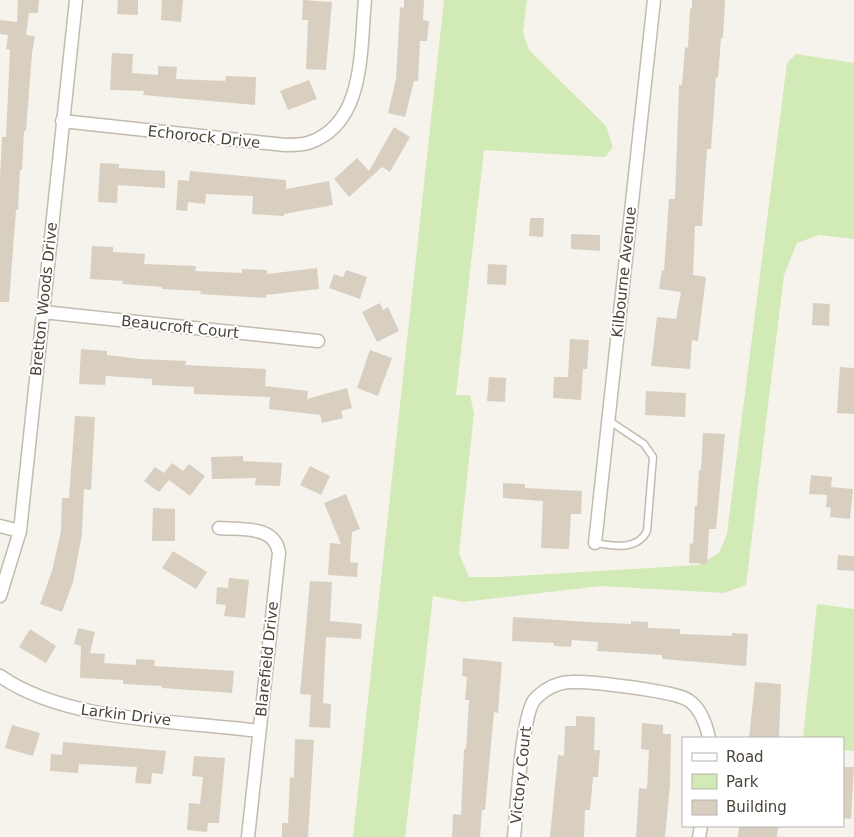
<svg xmlns="http://www.w3.org/2000/svg" width="854" height="837" font-family="'DejaVu Sans',sans-serif">
  <style>
    .green { fill: #d2eab5 }
    .building { fill: #d8cfc1 }
    .lines { fill: none; stroke-linecap: round; stroke-linejoin: round }
    .lane-casing { stroke: #c2bbae; stroke-width: 9 }
    .street-casing { stroke: #c2bbae; stroke-width: 15 }
    .lane { stroke: #fff; stroke-width: 6 }
    .street { stroke: #fff; stroke-width: 12 }
    .labels { text-anchor: middle; dominant-baseline: central; stroke-width: 4; stroke-linejoin: round; paint-order: stroke }
    .street-label { font-size: 15px; fill: #4b4439; stroke: #fff }
  </style>
  <rect width="100%" height="100%" fill="#f6f3ec"/>
  <path class="green" d="M444,0H527L523,32L529,50L606,126L613,147L605,157L484,150L456,395H470L474,413L459,553L469,577H499L699,565L719,553L727,534L787,63L796,54L854,63V239L819,235L797,243L784,275L746,585L724,593L601,586L463,602L433,596L405,837H353Z
    M817,604L854,609V751L843,750V738H803Z"/>
  <path class="building" d="M18,0H39L38,13H29L26,35L35,36L32,53L26,131H24L22,170H20L18,210H16L9,302H0V178L2,137H6L10,50L6,49L8,35L0,34V20L17,22Z
    M118,0H138V15L117,14Z
    M162,0H183L181,22L161,20Z
    M303,0L332,2L326,70L306,69L308,20H302Z
    M404,0H424L423,20L429,21L427,41H420L418,81H414L405,117L388,113L396,79L400,7L404,8Z
    M692,0H725L723,38H721L718,78L716,77L711,149H707L702,226H695L693,275L706,277L698,341L692,340L690,369L651,366L657,317L676,319L681,292L659,289L662,270L664,271L669,199H675L679,85H682L685,47L688,48L690,8L692,9Z
    M112,53L133,54L132,73L158,75V66L177,67L176,79L225,81L226,76L256,77L255,105L143,95L144,91L110,90Z
    M309,80L317,99L288,110L280,91Z
    M394,127L410,137L390,172L382,167L349,197L334,179L357,158L369,171Z
    M100,163L119,164V168L165,171V188L118,185L117,203L98,202Z
    M190,171L286,180V189L329,181L333,205L284,214V216L252,214L253,196L206,194L205,204L188,202L187,211L176,210L178,180L189,181Z
    M530,218H544L543,237L529,236Z
    M571,234L600,235V251L571,249Z
    M92,246L113,247V252L145,254L144,264L196,266L195,271L242,273V269L267,270V274L317,268L319,289L266,295V298L200,294L201,291L162,289V287L122,284L123,281L90,279Z
    M488,264L507,265L506,285L487,284Z
    M346,270L367,277L360,299L329,288L334,274L343,277Z
    M380,303L383,310L388,307L399,331L377,342L362,312Z
    M813,303L830,304L829,326L812,325Z
    M570,339L589,340L587,369H583L581,400L553,398L554,377H568Z
    M81,349L107,351V355L140,359L186,361L185,365L266,369L265,386L308,391L307,399L347,388L352,408L341,411L343,418L322,423L320,415L269,409L270,397L194,394V387L152,385V379L106,376L105,385L79,384Z
    M370,350L392,358L378,396L357,388Z
    M840,367L854,368V414L837,413Z
    M489,377L506,378L505,402L487,401Z
    M646,391L686,393L685,417L645,415Z
    M75,416L95,417L91,490L84,489L82,534L73,582L62,612L40,604L52,571L61,531L62,498H69Z
    M703,433L725,434L716,529H709L707,564L689,563L690,543L693,544L695,506H697L699,470H701Z
    M243,456V461L282,463L280,486L255,485L256,478L212,479L211,457Z
    M172,463L183,471L189,464L205,476L190,496L169,480L159,492L144,481L155,467L164,473Z
    M310,466L330,476L321,495L300,485Z
    M811,475L832,477L831,487L853,489L850,519L830,517L831,508L826,507L827,495L809,494Z
    M503,483L525,484V488L582,491L581,514H571L569,549L541,548L543,501L503,498Z
    M346,494L360,529L352,532L350,562L358,563L357,577L328,575L330,543L341,544L324,503Z
    M153,508L175,509V541H152Z
    M173,551L207,572L196,589L162,568Z
    M838,555L854,556V571L837,570Z
    M229,578L249,580L245,618L224,616L226,605L216,604L217,587L228,588Z
    M310,581L332,582L330,621L362,624L361,639L326,637L323,703L331,704L330,728L309,727L311,695L300,694Z
    M513,617L589,622L631,624V621L648,622V628L680,629V634L732,636V633L748,634L746,666L662,659V655L597,651L598,642L572,640L571,647L554,646V643L512,641Z
    M78,628L95,632L90,653L105,654L104,663L136,665V659L155,660L154,666L234,671L232,693L162,688V686L123,684V680L80,678L81,646L74,644Z
    M30,629L56,646L46,663L19,647Z
    M463,658L502,662L498,713L494,712L485,810H482L480,837H452L453,814L461,815L464,749H466L468,717L469,700H465L467,677L462,676Z
    M755,682L781,684L779,738H749Z
    M576,716L595,717L594,750H600L598,777H593L590,810H585L584,837H550L558,755L564,756L565,726H576Z
    M642,723L663,725V734H671L670,785L665,837H636L639,788L647,789L649,750L641,749Z
    M12,725L40,733L33,756L5,748Z
    M295,739L314,740L308,837H282V823H288L290,777L294,778Z
    M63,742L166,751L163,774L152,773L151,784L135,783L137,767L79,764L78,773L50,771L51,754L62,755Z
    M194,756L225,758L219,823H208L207,832L187,830L189,803L200,804L203,777L192,776Z
    M843,767H854L851,819L843,818Z
    M739,826H778L777,837H738Z"/>
  <g class="lines">
    <g class="lane-casing">
      <path id="lane" d="M595,543C613,546 637,551 647,531L653,457L644,444L608,420"/>
    </g>
    <g class="street-casing">
      <path id="street" d="M62,121L285,145C293,145 301,145 308,143C366,124 360,49 365,0
        M43,312L318,341
        M0,526L20,531
        M219,528C242,530 275,525 279,553L248,837
        M595,543L654,0
        M0,596L20,531L76,0
        M0,676C67,723 179,720 259,731
        M514,837C517,811 521,715 535,699C545,689 558,682 572,682C590,681 674,691 688,700C701,708 706,724 709,738
        M699,837L701,826"/>
    </g>
    <use href="#lane" class="lane"/>
    <use href="#street" class="street"/>
  </g>
  <g class="labels">
    <g class="street-label">
      <text transform="translate(204 137) rotate(6)">Echorock Drive</text>
      <text transform="translate(624 272) rotate(-84)">Kilbourne Avenue</text>
      <text transform="translate(44 299) rotate(-84)">Bretton Woods Drive</text>
      <text transform="translate(180 327) rotate(6)">Beaucroft Court</text>
      <text transform="translate(267 659) rotate(-84)">Blarefield Drive</text>
      <text transform="translate(126 715) rotate(7)">Larkin Drive</text>
      <text transform="translate(521 775) rotate(-84)">Victory Court</text>
    </g>
  </g>
  <rect x="682" y="737" width="162" height="90" fill="#ffffff" stroke="#b7b4b0"/>
  <rect x="692" y="753" width="25" height="8" fill="#ffffff" stroke="#b7b4b0"/>
  <text x="726" y="762" font-size="15" fill="#4b4439">Road</text>
  <rect x="692" y="774" width="25" height="15" fill="#d2eab5" stroke="#b7b4b0"/>
  <text x="726" y="787" font-size="15" fill="#4b4439">Park</text>
  <rect x="692" y="800" width="25" height="15" fill="#d8cfc1" stroke="#b7b4b0"/>
  <text x="726" y="812" font-size="15" fill="#4b4439">Building</text>
</svg>
